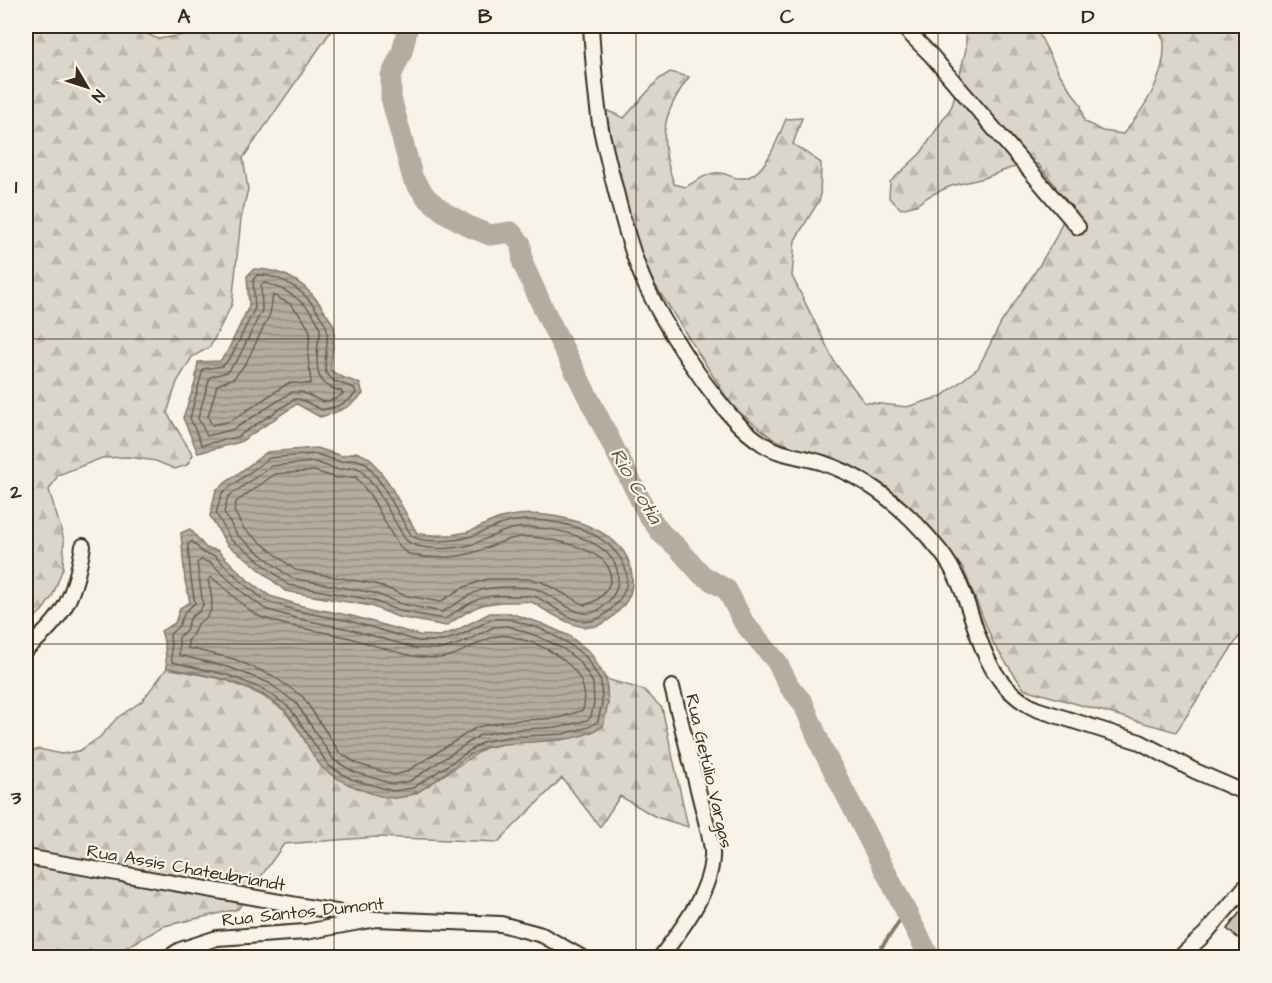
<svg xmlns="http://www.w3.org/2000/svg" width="1272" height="983" font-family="'Architects Daughter',sans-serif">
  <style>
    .forest { fill: url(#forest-firs); stroke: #8b8074; stroke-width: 1.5 }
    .water { fill: url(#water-rules); stroke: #84786c; stroke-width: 1.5 }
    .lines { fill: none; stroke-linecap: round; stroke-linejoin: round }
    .shore { stroke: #6b5e52; stroke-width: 1.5 }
    .stream { stroke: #84786c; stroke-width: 4 }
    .river { stroke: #b4aca0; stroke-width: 21 }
    .building { fill: #c8c1b6; stroke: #3b2a1e; stroke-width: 1.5 }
    .minor-casing { stroke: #3b2a1e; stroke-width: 18 }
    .minor { stroke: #f7f3e8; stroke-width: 14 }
    .grid { fill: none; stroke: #3b2a1e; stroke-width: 1.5; stroke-opacity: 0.55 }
    .labels { text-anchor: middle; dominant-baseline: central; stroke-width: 4.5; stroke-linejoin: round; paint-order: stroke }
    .street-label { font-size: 18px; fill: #3b2a1e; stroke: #f7f3e8 }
    .water-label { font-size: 20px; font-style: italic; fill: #5f5145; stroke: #f7f3e8 }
    .neatline { fill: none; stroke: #3b2a1e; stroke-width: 2 }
    .grid-label { font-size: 20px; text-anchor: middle; font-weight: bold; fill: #3b2a1e }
  </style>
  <defs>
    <pattern id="forest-firs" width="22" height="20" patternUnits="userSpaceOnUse" patternTransform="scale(1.5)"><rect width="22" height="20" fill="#dbd6cb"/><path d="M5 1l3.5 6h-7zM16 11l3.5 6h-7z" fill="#bdb8ae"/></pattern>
    <pattern id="water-rules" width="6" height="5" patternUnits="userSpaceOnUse" patternTransform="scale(1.5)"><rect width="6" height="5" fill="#b4aca0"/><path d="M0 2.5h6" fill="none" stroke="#948c82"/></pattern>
  </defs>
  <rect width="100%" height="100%" fill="#f7f3e8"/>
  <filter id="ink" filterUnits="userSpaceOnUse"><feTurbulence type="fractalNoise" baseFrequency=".0167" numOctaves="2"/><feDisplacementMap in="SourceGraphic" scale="12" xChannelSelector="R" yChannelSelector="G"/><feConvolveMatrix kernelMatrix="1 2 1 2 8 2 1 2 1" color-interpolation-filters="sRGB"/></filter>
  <g filter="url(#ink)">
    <path class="forest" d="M26,26H130L158,39L203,32L208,26H330L331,31L243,158L248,189L241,219L232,304L210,347L192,357L177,382L167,413L193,455L187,465L175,469L156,461L128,457L102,458L58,475L49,490L64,540L63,568L52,597L42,611L26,625Z
      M966,26H1035L1059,73L1081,105L1084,121L1102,131L1123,134C1144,109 1166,77 1164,42C1163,37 1159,31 1156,26H1246V629H1244L1176,732L1024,689L994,645L963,568L886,486L773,439L732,406L633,250L599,107L624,118L659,79L670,72L689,77C661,115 658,139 674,184L686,187C696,181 710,171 721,173C727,174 733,178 739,178C765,181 778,137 786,119L802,118L793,144L821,163L820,199L795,240L792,276L835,363L864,402L907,407L942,396L978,368L1001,323L1039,266L1056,237L1066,213L1055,185L1038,164L1011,168L984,178L951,186L931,195L916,205L901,209L889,198L890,182L921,153L952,106L966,49Z
      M167,668L226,680L261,695L285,711L296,727L348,784L393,798L415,794L485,748L508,743L561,740L608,704L606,679L644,690L662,708L688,827L656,817L620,796L600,827L562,778L498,842L377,837L284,844L238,909L164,926L110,957H26V753L39,749L61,754L79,751L100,737L117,718L142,701Z"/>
    <path class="water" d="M254,269C287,269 311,287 327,315C329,318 333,323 334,327C336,336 330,358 331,370C339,378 350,379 360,384L363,394C350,408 338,412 320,417L297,404L240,442L198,453L183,418L195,383L198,362L220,361L227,352L249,306L247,276Z
      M317,448L342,456L356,452L370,458L388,482L417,533C432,536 451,536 467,532C478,529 489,521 501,518C538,508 593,519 620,547C631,559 635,579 630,594C627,603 617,613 610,619C587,637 565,621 543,609C540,607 535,603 531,602C526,601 518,602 513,602C481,601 472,608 446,626L398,617L371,606L285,591L246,558L227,545L210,516L216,490L267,452Z
      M190,529L206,548L217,550L249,581L270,596L302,606L352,616L419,635L440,636L457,630L490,613H510L543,624L569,636L590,652L606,679L608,704L603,726C569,748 526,737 488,747C455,756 429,798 393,798C374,797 342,783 326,771C320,766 314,757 310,750C302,737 296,722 285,711C257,683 205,674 167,668C165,655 166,643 161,631L175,623L180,608L190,602L185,581L181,533Z"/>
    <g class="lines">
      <path class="shore" d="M257,275C286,275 308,294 321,317C323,321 327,326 327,330C329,344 323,358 326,373L334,381L354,388L356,393C347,404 336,407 322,410L300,399H295L237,437L202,445L190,418L203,369L223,366L232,355L255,308L253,280Z
        M265,283C286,288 314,306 320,329C321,333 319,339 318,343C316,367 314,385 341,391L343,394L336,399L323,402L302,392H292L234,429L207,436L198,418L210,377L227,372L238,359L262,310L261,285Z
        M273,295L290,304L301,316L310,331L308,357L311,383C305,386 295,381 287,384L231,421L212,425L208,417L217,385L234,378L246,363L270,314Z
        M316,454L341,462L355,459L366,463L383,486L411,535C421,544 456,541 469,537C485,532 499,523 516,521C534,518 558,522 575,527C607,536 645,569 617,603C610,611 602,619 591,621C569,625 553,602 533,596C528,595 521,596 515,596C498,595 482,595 467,605C459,609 452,615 444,619L399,611L372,600L288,585L250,553L231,540L216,513L222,493L269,458Z
        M315,462L339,470L355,467L361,470L377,490L405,539C416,552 455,549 470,545C486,540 501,530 517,528C548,524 618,539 618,577C618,588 615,594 608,602C583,630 561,598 536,589C527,586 501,587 491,588C472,590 458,604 442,612L402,604L374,593L291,578L237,535L224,512L228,497L271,466Z
        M314,471L337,478L356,477C360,483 366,489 370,495C379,508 395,547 407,553C422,560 459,558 475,552C494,546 511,535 532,537C554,539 628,552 607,589C602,597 595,603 585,605L542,582L531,579H487L462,588L440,602L404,595L375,584L295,570L244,529L234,511L236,502L275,474Z
        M192,541L203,553L215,556L245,585L266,601L301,612L350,621L418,641H442L459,636L492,619H509L541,629L566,642L586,657L601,682L602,703L598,721L589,727L563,734L508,737L483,742L413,788L393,791L351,779L329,766L290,708L265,690L228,675L172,662L170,634L179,626L185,612L195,603L191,580L188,544Z
        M201,560L211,563L241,591L265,609L299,619L349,629L415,648L443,649L462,643L494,627L508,626L537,636L562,648L580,662L593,683L594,703L591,717L587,720L561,727L507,730L480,735L410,781L393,784L354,772L334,760L296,703L269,683L231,668L179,655V637L186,630L191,617L199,612L203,605L197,563Z
        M211,577C228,589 242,608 261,617C288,628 318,630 346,637C377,645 407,659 439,658C462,657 488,632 508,636C543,643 594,667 583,710L559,718L506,721L477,727L406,772L394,775L358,764L340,753L303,697L273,676L234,659L188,648V641C193,636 194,630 198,624C200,622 203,620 206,618C216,607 211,593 208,580Z"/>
      <path class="stream" d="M874,958L901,919L910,918"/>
      <path class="river" d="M408,26L402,52L391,76V98L413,179L427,198L444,212L470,227L490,235L511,232L521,244L523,264L545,312L648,515L662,534L677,547L702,575L727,590L744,623L777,662L789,686L803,703L823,750L930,958"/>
    </g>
    <path class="building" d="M1241,911L1246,916V939L1244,943L1227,929Z"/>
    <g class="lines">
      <g class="minor-casing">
        <path id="minor" d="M591,26C593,60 595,95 601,129C606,154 613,179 619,204C626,231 634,260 646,286C662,320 682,352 704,382C722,406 738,428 763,444C781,456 803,456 823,463C871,479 909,512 940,551C982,603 969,677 1036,709L1140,742L1195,771L1246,793
          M902,26L931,55L1078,227
          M26,649C65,618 75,595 83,546
          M26,857L365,917
          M168,958L180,950L217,938L305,932L376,919L501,924L542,935L583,958
          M660,958C681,929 710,894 712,857C713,849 710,840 709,833L672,687
          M1179,958L1205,934L1246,886"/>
      </g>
      <use href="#minor" class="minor"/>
    </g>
  </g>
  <path class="grid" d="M334,26V958M636,26V958M938,26V958M26,339H1246M26,644H1246"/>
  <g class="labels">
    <g class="street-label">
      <text transform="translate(709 771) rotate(77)">Rua Getúlio Vargas</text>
      <text transform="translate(186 868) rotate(10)">Rua Assis Chateubriandt</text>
      <text transform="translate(303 912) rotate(-6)">Rua Santos Dumont</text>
    </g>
    <g class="water-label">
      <text transform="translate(636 486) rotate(60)">Rio Cotia</text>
    </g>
  </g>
  <rect width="1272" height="983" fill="none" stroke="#f7f3e8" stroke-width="66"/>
  <g transform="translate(87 87) rotate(129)" stroke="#f7f3e8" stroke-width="4.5" paint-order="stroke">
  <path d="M0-4.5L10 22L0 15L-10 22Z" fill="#3b2a1e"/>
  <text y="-9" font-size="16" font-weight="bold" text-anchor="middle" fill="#3b2a1e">N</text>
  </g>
  <rect x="33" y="33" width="1206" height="917" class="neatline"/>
  <g class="grid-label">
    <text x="184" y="23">A</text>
    <text x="485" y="23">B</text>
    <text x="787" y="23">C</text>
    <text x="1088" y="23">D</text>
    <text x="16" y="193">1</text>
    <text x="16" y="498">2</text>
    <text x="16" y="804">3</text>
  </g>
</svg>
